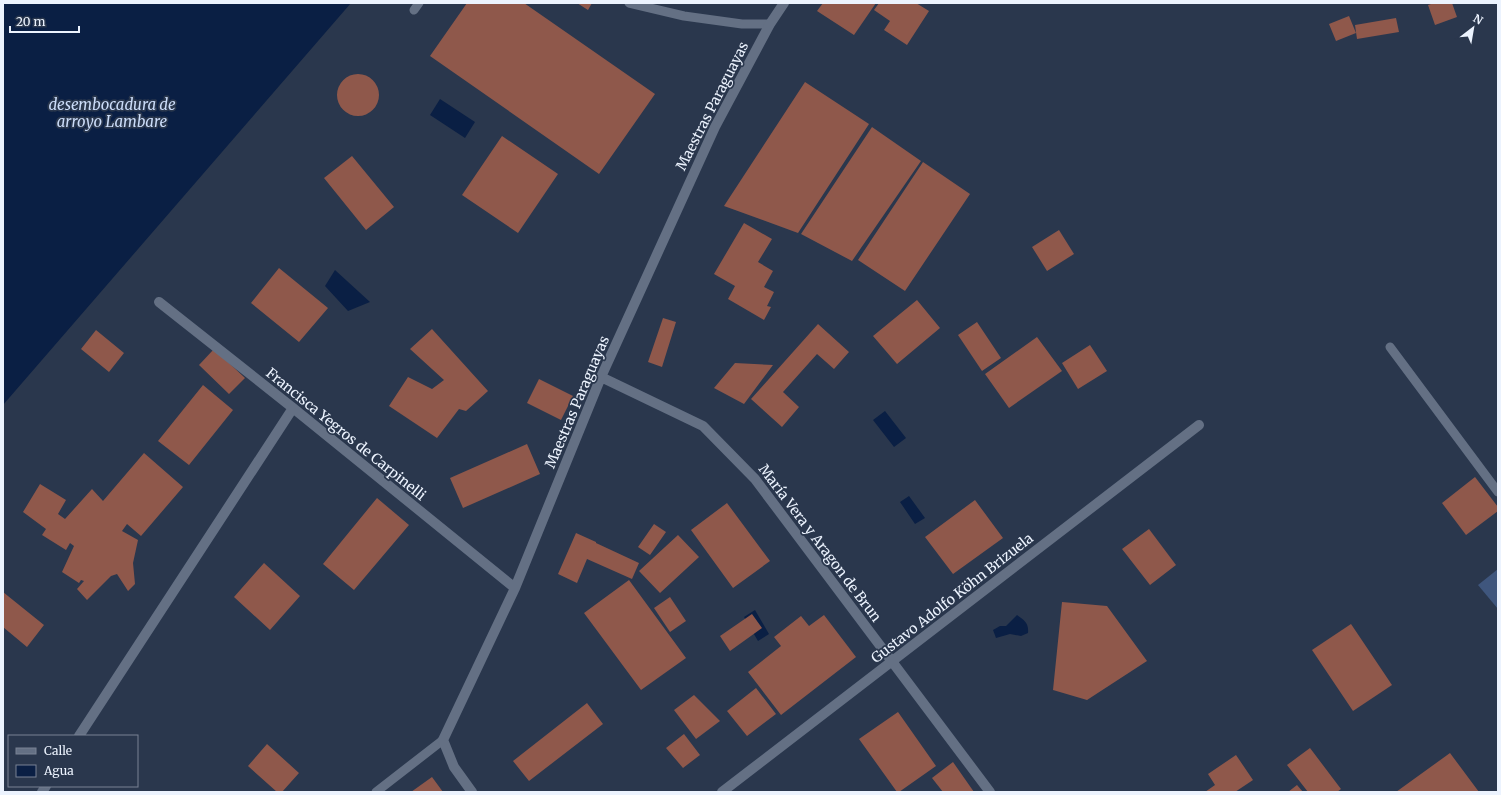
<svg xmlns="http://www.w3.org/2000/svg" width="1501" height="795" font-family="Merriweather,serif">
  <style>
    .green { fill: #3f567d }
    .water { fill: #0a1f44 }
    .building { fill: #8f584b }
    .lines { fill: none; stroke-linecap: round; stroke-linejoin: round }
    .lane { stroke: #647084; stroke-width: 9 }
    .street { stroke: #647084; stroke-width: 10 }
    .labels { text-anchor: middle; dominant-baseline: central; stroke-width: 3.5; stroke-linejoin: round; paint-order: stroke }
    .street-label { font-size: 14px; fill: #ecf3fe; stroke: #2a374d }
    .water-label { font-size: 15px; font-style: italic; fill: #cbdcf8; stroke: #2a374d }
  </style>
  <rect width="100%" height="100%" fill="#2a374d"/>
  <path class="green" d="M1498,569V609L1478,585Z"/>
  <path class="water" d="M3,3H351L3,405Z
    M440,99L475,122L465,138L430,115Z
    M335,270L370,302L348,311L325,286Z
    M885,411L906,438L894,447L873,420Z
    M909,496L925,518L915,524L900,502Z
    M755,610L769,634L758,641L744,617Z
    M1017,615C1024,620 1029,623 1028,633L1021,636L1010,634L996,638L993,630L1000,626H1006Z"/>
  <path class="building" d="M467,3H524L655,94L599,174L430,56Z
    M577,3H592L588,10Z
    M823,3H876L854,35L817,11Z
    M879,3H916L929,11L907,45L884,30L890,21L874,10Z
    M1434,3H1452L1457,17L1435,25L1428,5Z
    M1349,16L1356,33L1336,41L1329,24Z
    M1396,18L1399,32L1357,39L1355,25Z
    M337 95a21 21 0 1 1 42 0a21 21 0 1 1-42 0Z
    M805,82L869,124L798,233L724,206Z
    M872,127L921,161L852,261L801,234Z
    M502,136L558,174L518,233L462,195Z
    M352,156L394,207L366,230L324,178Z
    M923,162L970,194L905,291L858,260Z
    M744,223L772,239L758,262L773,271L764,287L774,292L767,306L771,307L764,320L728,299L735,286L714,274Z
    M1059,230L1074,254L1047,271L1032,247Z
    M279,268L328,308L299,342L251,303Z
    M917,300L940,328L897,364L873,336Z
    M663,318L676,322L662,367L648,362Z
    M977,322L1001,358L982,371L958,335Z
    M818,324L849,352L834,369L817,354L783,392L799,407L782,427L751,399Z
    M432,329L488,391L466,411L459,409L437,438L389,406L408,377L432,389L444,380L410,349Z
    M96,330L124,353L109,372L81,349Z
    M1037,337L1062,371L1009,408L985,374Z
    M1090,345L1107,371L1078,389L1062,363Z
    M214,349L245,378L229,394L199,365Z
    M735,363L773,365L744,404L714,388Z
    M539,379L573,396L561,420L527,403Z
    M203,385L233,410L189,465L158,441Z
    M527,444L540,474L463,508L450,478Z
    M144,453L183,487L141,536L127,524L122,531L138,540L133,563L135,584L128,591L117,574L111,576L87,600L77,589L84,581L81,580L79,583L62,572L74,546L70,543L66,550L42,535L46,529L23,512L40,484L66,500L58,514L65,519L92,489L103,501Z
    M1475,477L1498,507V511L1466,535L1442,503Z
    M377,498L409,525L354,590L323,564Z
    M975,500L1003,538L953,574L925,537Z
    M727,503L770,561L733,588L691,530Z
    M654,524L666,532L650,555L638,547Z
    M1149,529L1176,565L1150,585L1122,549Z
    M576,533L596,542V543L639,563L632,579L587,559L577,583L558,574Z
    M678,535L699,557L660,593L639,571Z
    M264,563L300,596L270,630L234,597Z
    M629,580L686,658L641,690L584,613Z
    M3,592L44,625L27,647L3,627Z
    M670,597L686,621L670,632L654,608Z
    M1062,602L1107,606L1147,661L1087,700L1053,690Z
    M752,614L762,628L730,651L720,636Z
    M824,615L856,657L781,715L748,672L781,646L774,637L801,616L809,626Z
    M1351,624L1392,685L1353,711L1312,650Z
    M756,688L776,714L747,736L727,711Z
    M694,695L720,721L696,739L674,710Z
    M587,703L603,724L529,781L513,761Z
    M898,712L936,766L899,792H897L859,739Z
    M684,734L700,755L683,768L666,748Z
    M267,744L299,773L282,792H277L248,766Z
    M1310,748L1341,789L1337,792H1308L1287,765Z
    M1450,753L1479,792H1396Z
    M1236,755L1253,780L1235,792H1205L1215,785L1208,774Z
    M953,762L974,792H943L932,778Z
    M432,777L443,792H411Z
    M1297,785L1303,792H1288Z"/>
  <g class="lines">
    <path class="lane" d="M629,3L684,16L742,24H770
      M414,10L419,3
      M1390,347L1498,492
      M376,792L443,740"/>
    <path class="street" d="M159,302L293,408L515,588
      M601,377L703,426L755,479L990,792
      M79,736L293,408
      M42,792L46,786
      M472,792L454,767L443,740L515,588L601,377L715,127L770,24L784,3
      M722,792L1199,425"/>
  </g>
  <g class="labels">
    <g class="street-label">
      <text transform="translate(712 106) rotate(-63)">Maestras Paraguayas</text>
      <text transform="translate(577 402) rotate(-67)">Maestras Paraguayas</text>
      <text transform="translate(346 434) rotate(39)">Francisca Yegros de Carpinelli</text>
      <text transform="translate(820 543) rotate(53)">María Vera y Aragon de Brun</text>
      <text transform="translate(952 598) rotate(-38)">Gustavo Adolfo Köhn Brizuela</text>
    </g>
    <g class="water-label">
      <text x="112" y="104">desembocadura de<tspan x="112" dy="17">arroyo Lambare</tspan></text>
    </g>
  </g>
  <rect width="1501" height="795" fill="none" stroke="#ecf3fe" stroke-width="8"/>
  <rect x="8" y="735" width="130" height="52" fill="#2a374d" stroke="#788294"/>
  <rect x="16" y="748" width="20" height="6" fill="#647084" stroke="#788294"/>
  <text x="44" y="755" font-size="12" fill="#ecf3fe">Calle</text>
  <rect x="16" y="765" width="20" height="12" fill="#0a1f44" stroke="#788294"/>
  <text x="44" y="775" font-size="12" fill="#ecf3fe">Agua</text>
  <g transform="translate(1473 28) rotate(31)" stroke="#2a374d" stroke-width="3" paint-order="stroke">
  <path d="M0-3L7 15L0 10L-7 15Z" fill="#ecf3fe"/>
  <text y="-6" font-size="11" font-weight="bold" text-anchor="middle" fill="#ecf3fe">N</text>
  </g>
  <path d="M10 26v6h69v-6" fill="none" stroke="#ecf3fe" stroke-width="2"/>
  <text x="16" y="26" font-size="12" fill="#ecf3fe" stroke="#2a374d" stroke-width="3" paint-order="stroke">20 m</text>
</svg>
